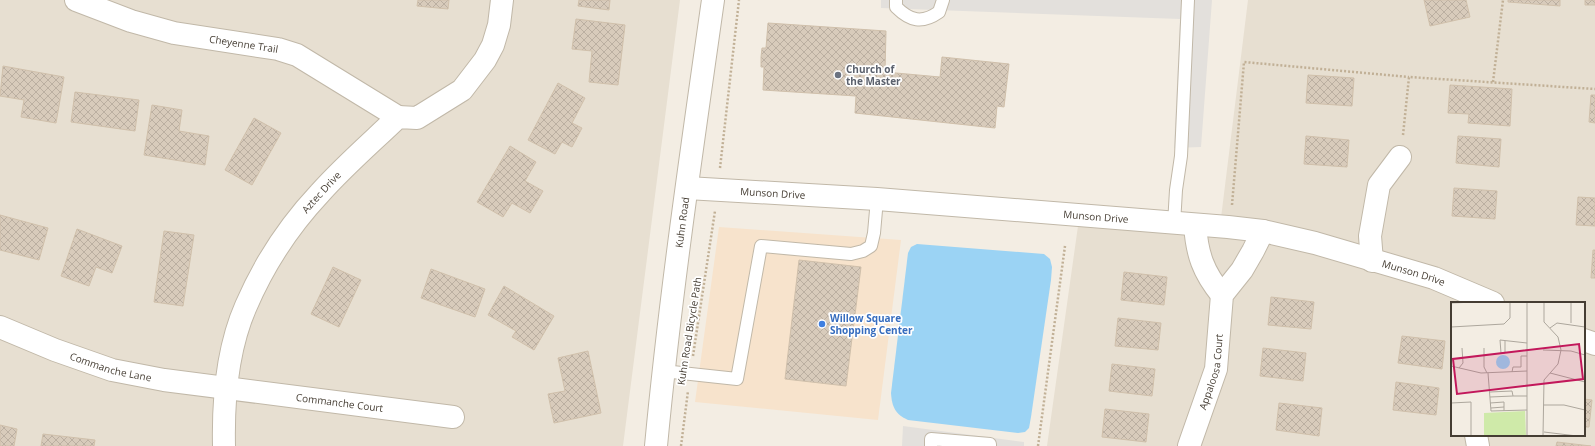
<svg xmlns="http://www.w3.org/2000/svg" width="1595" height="446" font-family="'Open Sans',sans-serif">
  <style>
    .residential { fill: #e7dfd1; fill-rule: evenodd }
    .commercial { fill: #f7e3cc }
    .parking { fill: #e3e0dc }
    .water { fill: #9bd3f4 }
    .building { fill: url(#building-cross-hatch); stroke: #d0c0ab }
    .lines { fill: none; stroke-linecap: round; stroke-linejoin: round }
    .service-casing { stroke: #c1b8a8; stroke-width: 14 }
    .minor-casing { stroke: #c1b8a8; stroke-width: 24 }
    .path { stroke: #c1b096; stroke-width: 2.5; stroke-dasharray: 2 2; stroke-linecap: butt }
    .service { stroke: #fff; stroke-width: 12 }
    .minor { stroke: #fff; stroke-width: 22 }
    .worship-dot { fill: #6b7280; stroke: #fff; stroke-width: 1.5 }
    .shop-dot { fill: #3f7fe0; stroke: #fff; stroke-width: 1.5 }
    .labels { text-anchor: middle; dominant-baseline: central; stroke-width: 3.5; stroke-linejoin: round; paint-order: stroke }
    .street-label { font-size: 10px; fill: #453d33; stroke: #fff }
    .worship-label { font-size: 10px; font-weight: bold; fill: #5b616d; stroke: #fff; text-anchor: start }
    .shop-label { font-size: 10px; font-weight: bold; fill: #366cbe; stroke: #fff; text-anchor: start }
    .inset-road { fill: none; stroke: #ada79d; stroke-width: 1 }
    .view { fill: #c2185b; fill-opacity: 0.15; stroke: #c2185b; stroke-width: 2 }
    .inset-edge { fill: none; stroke: #453d33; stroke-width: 2 }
  </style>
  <defs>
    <pattern id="building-cross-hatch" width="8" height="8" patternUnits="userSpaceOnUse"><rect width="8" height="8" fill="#d8cbbb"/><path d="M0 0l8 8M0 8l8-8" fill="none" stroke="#bbafa1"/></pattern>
  </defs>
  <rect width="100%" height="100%" fill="#f3ede3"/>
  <path class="residential" d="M0,0H680L623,446H0Z
    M1248,0H1595V446H1047L1078,226L1219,234ZM1452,303H1584V435H1452Z"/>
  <path class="commercial" d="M719,227L901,240L878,420L695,402Z"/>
  <path class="parking" d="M881,0H1212L1201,147L1174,148L1180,19L881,8Z
    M903,426L1024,442V446H902Z"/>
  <path class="water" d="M917,244L1044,254L1050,259L1052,267L1051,280L1031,417L1029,428L1025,432L1018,433L908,420C895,414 892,407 891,393L908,253L911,247Z"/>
  <path class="building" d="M418,0H449L448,9L417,6Z
    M579,0H610L609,10L578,6Z
    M1424,0H1466L1470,17L1430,26Z
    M1508,0H1560V6L1508,2Z
    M1585,0H1595V5H1585Z
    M576,19L625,25L618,85L589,82L592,51L572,49Z
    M768,23L886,31L885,72L940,77L942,57L1009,64L1004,107L997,106L995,128L855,113L856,96L763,90L764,67H761V57L762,48H766Z
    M3,66L64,77L56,123L21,117L24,100L0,96Z
    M1308,75L1354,78L1352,106L1306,103Z
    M558,83L585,98L572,123L582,128L572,147L562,142L555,154L528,140Z
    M1450,85L1512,89L1510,126L1468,123L1469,114L1448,113Z
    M75,92L139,100L135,131L71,122Z
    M1591,95H1595V123L1589,122Z
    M152,105L182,110L179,131L209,136L205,165L144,155Z
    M254,118L281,133L252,185L225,170Z
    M1306,136L1349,140L1347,167L1304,164Z
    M1458,136L1501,139L1499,167L1456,163Z
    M510,146L536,162L525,181L543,191L530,213L512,203L503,217L477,202Z
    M1454,188L1497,191L1495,219L1452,216Z
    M1578,197L1595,198V226L1576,225Z
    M0,215L48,228L39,260L0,250Z
    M77,229L122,246L112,273L96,267L89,286L61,276Z
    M164,231L194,235L183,306L154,302Z
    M1593,250H1595V278H1591Z
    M799,260L861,267L846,386L785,379Z
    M333,267L361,280L339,327L311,314Z
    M431,269L485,289L475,317L421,298Z
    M1124,272L1167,277L1164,305L1121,300Z
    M504,286L554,316L534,350L512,337L516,331L488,315Z
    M1271,297L1314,302L1311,329L1268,325Z
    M1118,318L1161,323L1158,350L1115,346Z
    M1402,336L1445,341L1442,369L1398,363Z
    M1263,348L1306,353L1303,381L1260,376Z
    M588,351L601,413L554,423L548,394L565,391L558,358Z
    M1112,364L1155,369L1152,396L1109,391Z
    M1396,382L1439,388L1436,415L1393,410Z
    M1584,399L1592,400L1589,427H1584Z
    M1279,403L1322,408L1319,436L1276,430Z
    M1105,409L1149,414L1146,442L1102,437Z
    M0,425L17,429L14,446H0Z
    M43,434L95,440L94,446H41Z
    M1557,442L1591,446H1556Z"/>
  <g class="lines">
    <g class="service-casing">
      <path id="service" d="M896,0V7C910,21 922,24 939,12L943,0
        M1174,224L1176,190L1181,156L1188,0
        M663,371L737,379L761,246L851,254L863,251L871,246L874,233L877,199
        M931,446V439L990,444V446"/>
    </g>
    <g class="minor-casing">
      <g id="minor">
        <path id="s1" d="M76,0L131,21L174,33L278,49L297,55L398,117"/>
        <path id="s2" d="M687,188L877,199L1228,227L1263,231L1315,243L1434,278L1493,303"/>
        <path d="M1195,225C1197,254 1203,272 1222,295"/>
        <path d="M1372,261L1370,236L1379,185L1400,157"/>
        <path id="s3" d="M0,327L55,350L112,370L164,380L453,417"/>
        <path d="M1584,340L1595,344"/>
        <path d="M1476,435L1478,446"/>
        <path id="s4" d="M224,446C223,400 227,349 246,306C264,264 289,226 320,193C344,166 372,142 398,117L417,118L462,90L485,60L493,45L499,25L502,0"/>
        <path id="s5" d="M656,446C670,297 692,148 713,0"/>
        <path id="s6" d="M1189,446L1216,369L1222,295L1242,270L1253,251L1263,231"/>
      </g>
    </g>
    <path class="path" d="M1493,82L1503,0
      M1403,135L1409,77L1595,89
      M720,168L739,0
      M1232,205L1244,62L1409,77
      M693,356L715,211
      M681,446L688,391
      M1038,446L1065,246"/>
    <use href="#service" class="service"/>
    <use href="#minor" class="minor"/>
  </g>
  <circle class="worship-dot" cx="838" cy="75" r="4"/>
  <circle class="shop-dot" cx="822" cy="324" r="4"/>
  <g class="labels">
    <g class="street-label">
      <text stroke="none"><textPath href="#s1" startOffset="174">Cheyenne Trail</textPath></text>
      <text stroke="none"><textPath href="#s4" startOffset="280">Aztec Drive</textPath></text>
      <text stroke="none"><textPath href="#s2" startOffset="86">Munson Drive</textPath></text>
      <text stroke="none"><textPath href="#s2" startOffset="410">Munson Drive</textPath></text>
      <text stroke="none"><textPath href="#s5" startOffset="225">Kuhn Road</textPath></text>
      <text stroke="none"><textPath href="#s2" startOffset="734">Munson Drive</textPath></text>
      <text transform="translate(689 331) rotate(-81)">Kuhn Road Bicycle Path</text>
      <text stroke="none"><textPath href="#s3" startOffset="118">Commanche Lane</textPath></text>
      <text stroke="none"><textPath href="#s6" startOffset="78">Appaloosa Court</textPath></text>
      <text stroke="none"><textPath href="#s3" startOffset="350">Commanche Court</textPath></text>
    </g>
    <g class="worship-label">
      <text x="846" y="69">Church of<tspan x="846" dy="12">the Master</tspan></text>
    </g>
    <g class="shop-label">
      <text x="830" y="318">Willow Square<tspan x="830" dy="12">Shopping Center</tspan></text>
    </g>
  </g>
  <g transform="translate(1451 302)">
    <rect width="134" height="134" fill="#f3ede3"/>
    <path d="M74,109L75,134H33V111Z" fill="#cfeaa9"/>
    <path d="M45 60a7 7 0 1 1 14 0a7 7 0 1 1-14 0Z" fill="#9bd3f4"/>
    <path class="inset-road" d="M0,1L24,0M120,21V0M0,25L53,22L59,16V0M99,26L106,21L134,25M54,39V51H50L49,38L76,41M33,46V65L36,71M92,48L120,49L134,53M0,64L30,71L76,69M8,66L12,61L11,46M61,70L62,65H70V54H76M37,71L40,109L76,108M99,71L134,80M39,90L61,89L62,94H76M39,95L62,94M0,101L20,100V134M39,101L53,100V109M92,103H113L134,108M40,106L53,105M93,130L126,134M76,134V0M92,134L93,78L107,62L110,48L107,35L93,20V0"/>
    <path class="view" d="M128,42L132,77L6,92L2,57Z"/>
    <rect width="134" height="134" class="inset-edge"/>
  </g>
</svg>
